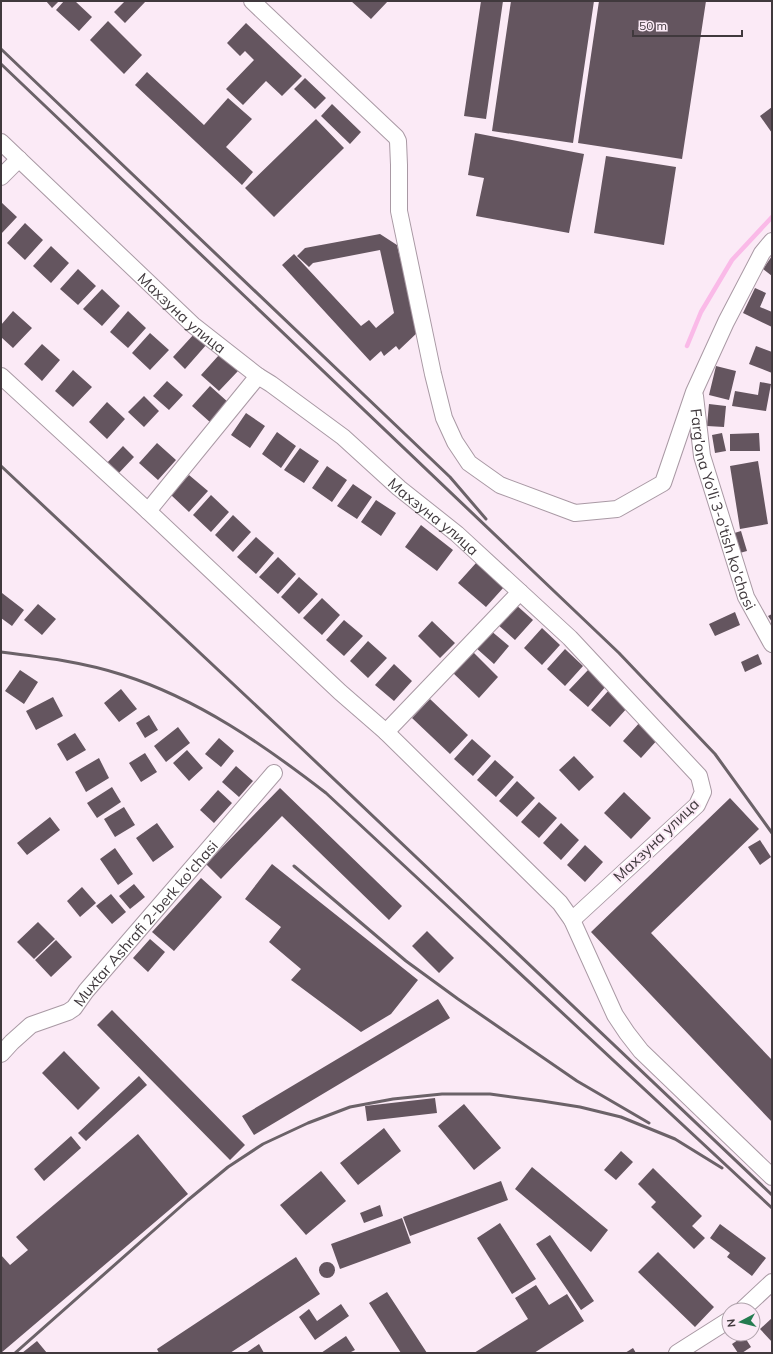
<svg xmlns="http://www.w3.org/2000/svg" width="773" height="1354" font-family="Mulish,sans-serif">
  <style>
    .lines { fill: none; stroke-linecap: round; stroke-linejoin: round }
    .stream { stroke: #fabae8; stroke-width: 4.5 }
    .building { fill: #64555f }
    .minor-casing { stroke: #a999a4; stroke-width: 18 }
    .minor { stroke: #fff; stroke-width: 16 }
    .rail { stroke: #6b6268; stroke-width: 3 }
    .labels { text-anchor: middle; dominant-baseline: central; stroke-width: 4; stroke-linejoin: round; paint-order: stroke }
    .street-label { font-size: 15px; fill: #40393d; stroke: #fbeaf6 }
  </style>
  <rect width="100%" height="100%" fill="#fbeaf6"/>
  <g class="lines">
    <path class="stream" d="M687,346L701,312L732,260L772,217"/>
  </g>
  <path class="building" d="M46,1H59L52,8Z
    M64,1H75L92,17L79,31L56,10Z
    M125,1H146L125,23L114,12Z
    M351,1H388L371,19Z
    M481,1H503L486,119L464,116Z
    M511,1H594L573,143L492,131Z
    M599,1H706L682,159L578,143Z
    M108,21L142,55L124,74L90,40Z
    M246,23L302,76L282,96L266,81L243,105L226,89L254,60L245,51L240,56L227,43Z
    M147,72L204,125L228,98L252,119L226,147L253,172L242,185L135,85Z
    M305,78L326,98L315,109L294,89Z
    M332,104L361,132L350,144L321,116Z
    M772,107V133L760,116Z
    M316,119L344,148L274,217L245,188Z
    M475,133L584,154L569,233L476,216L484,178L468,175Z
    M606,156L676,167L664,245L594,233Z
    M1,202L17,217L1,234Z
    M25,223L43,240L25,260L7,243Z
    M380,234L397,245L418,332L399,350L396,346L384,356L381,351L370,361L282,265L294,254L361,326L369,320L376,328L394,313L380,250L313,263L309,267L297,256L305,248Z
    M51,246L69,263L51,283L33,266Z
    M772,256V276L763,269Z
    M78,269L96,286L78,305L60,289Z
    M755,288L766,293L760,307L772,312V327L743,313Z
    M102,289L120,306L102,326L83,309Z
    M13,311L32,328L13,348L1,337V325Z
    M128,311L146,328L128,348L110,332Z
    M150,333L169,350L150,370L132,353Z
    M195,333L207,344L185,369L173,357Z
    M42,344L60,360L42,381L24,364Z
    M756,346L772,352V373L749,364Z
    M219,355L238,371L219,391L201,375Z
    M716,366L736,371L729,400L709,395Z
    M73,370L92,387L73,407L55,391Z
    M167,381L183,395L169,410L153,396Z
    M760,382L771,384L766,411L732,406L735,391L758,395Z
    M210,386L229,403L211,423L192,406Z
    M144,396L159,411L144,427L128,412Z
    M107,402L125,419L107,439L89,422Z
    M709,404L726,406L724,427L707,426Z
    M246,413L265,426L250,448L231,435Z
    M277,432L296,446L281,468L262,454Z
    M722,433L726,451L715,453L712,435Z
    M759,433L760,451H730V434Z
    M157,443L176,460L158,480L139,463Z
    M123,446L134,457L117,475L106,464Z
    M300,448L319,461L304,483L284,470Z
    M758,461L768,524L740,529L730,466Z
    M327,466L347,480L332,502L312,488Z
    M189,475L208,491L189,512L171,495Z
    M353,484L372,497L357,519L337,506Z
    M211,495L229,512L211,532L193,515Z
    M376,500L396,513L381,536L361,522Z
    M233,515L251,532L233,552L215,535Z
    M421,525L453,550L437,571L405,547Z
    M741,531L747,551L736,554L731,534Z
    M256,537L274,553L256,574L237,557Z
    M278,557L296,574L278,594L259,577Z
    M476,563L504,587L486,607L458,583Z
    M299,577L318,594L299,614L281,597Z
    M2,593L24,610L12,626L1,618Z
    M322,598L340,615L322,635L303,618Z
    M38,604L56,619L42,635L24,620Z
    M515,604L533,620L515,640L497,624Z
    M735,612L740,625L715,636L709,624Z
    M772,614V622L768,616Z
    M344,620L363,636L344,656L326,640Z
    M432,621L455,643L440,658L418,636Z
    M542,628L560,645L542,665L524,648Z
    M490,630L509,646L494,664L475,647Z
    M368,641L387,658L368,678L350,661Z
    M565,649L583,666L565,686L547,669Z
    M471,650L498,677L479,698L451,671Z
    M758,654L762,664L745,672L741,662Z
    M394,664L412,681L394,701L375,685Z
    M20,670L38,682L24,704L5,691Z
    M588,670L606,686L588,707L569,690Z
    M121,689L137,709L119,722L104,703Z
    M609,690L628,707L610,727L591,710Z
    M53,697L63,716L36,730L26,711Z
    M430,699L468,735L450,754L412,718Z
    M149,715L158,730L145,738L136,723Z
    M641,721L659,738L641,758L623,741Z
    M178,727L190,743L166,762L154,746Z
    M75,733L86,750L67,761L57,744Z
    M219,738L234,751L221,767L205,754Z
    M472,739L491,756L473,776L454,759Z
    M187,750L203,768L189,781L173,763Z
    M145,753L157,772L141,782L129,763Z
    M574,756L594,777L579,791L559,770Z
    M99,758L109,778L86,792L75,772Z
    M495,760L514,777L496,797L477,780Z
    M236,766L253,781L239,797L222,782Z
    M517,781L535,798L517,817L499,801Z
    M112,787L121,802L97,818L87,803Z
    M280,788L402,906L389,920L282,816L221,879L206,864Z
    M218,790L232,803L214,823L200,810Z
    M624,792L651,818L631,839L604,813Z
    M730,798L759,829L651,933L772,1060V1122L591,932Z
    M539,802L557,818L539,838L521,822Z
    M124,807L135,825L115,837L104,819Z
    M50,817L60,830L27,855L17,843Z
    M157,823L174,847L153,862L136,838Z
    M561,823L579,840L561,860L543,843Z
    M760,840L771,857L760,865L748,847Z
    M585,845L603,862L585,882L567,865Z
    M115,848L133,874L118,885L100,859Z
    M272,864L418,980L391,1014L361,1032L291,980L301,969L269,942L281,927L245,899Z
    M201,878L222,897L174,951L152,932Z
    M134,884L145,897L130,909L119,896Z
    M82,887L96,903L80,917L67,901Z
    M111,894L126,912L112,924L96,906Z
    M38,922L55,939L34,959L17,942Z
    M427,931L454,958L439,973L412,946Z
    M150,939L165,952L148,972L133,958Z
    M56,940L72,957L51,977L35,960Z
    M438,999L450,1018L254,1135L242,1116Z
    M112,1010L245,1145L230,1160L97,1025Z
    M64,1051L100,1088L78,1110L42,1073Z
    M139,1076L147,1085L86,1141L78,1133Z
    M435,1098L437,1113L367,1121L365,1106Z
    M464,1104L501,1148L474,1170L438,1126Z
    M384,1128L401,1151L358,1185L340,1163Z
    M138,1134L188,1194L1,1353V1255L10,1265L28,1250L16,1237Z
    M71,1136L81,1148L44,1181L34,1169Z
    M621,1151L633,1162L616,1180L604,1170Z
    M532,1167L608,1230L591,1252L515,1189Z
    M653,1168L702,1216L692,1226L705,1238L694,1249L651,1207L656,1202L638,1184Z
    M321,1171L346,1201L306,1235L280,1205Z
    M501,1181L508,1200L410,1236L403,1217Z
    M380,1205L383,1216L364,1223L360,1213Z
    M402,1218L411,1243L340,1269L331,1244Z
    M500,1223L536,1279L512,1294L477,1238Z
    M720,1224L766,1258L752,1276L727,1257L730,1253L710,1238Z
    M550,1235L594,1301L581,1310L536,1244Z
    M658,1252L714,1307L695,1327L638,1272Z
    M296,1257L320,1294L230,1353H159L157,1349Z
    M319 1270a8 8 0 1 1 16 0a8 8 0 1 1-16 0Z
    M536,1285L549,1305L567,1294L584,1321L534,1353H474L528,1319L515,1298Z
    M387,1292L427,1353H401L369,1303Z
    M341,1304L349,1316L315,1340L299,1317L309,1309L317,1321Z
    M772,1318V1342L760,1329Z
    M346,1336L355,1350L349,1353H321Z
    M744,1336L751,1347L742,1353H738L732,1344Z
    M37,1341L47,1353H22Z
    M259,1344L264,1353H246Z
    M633,1348L636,1353H625Z"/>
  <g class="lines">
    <g class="minor-casing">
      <g id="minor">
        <path d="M252,1L396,137L398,141L399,165V211L433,374L444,418L455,442L469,463L500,485L575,513L617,509L663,483L694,392L726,322L762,253L772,241"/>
        <path id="s1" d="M1,142L193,325L258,376L271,384L343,437L399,488L457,534L570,638L699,776L703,792L697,805L572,920"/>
        <path d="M1,177L19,159"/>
        <path d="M1,376L148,511L340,692L386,732L560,903L572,920L615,1015L627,1033L641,1051L772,1177"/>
        <path id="s2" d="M695,396L702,456L746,597L772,644"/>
        <path d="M148,511L258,376"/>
        <path d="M386,732L520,592"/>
        <path id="s3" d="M1,1054L12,1042L31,1025L68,1012L74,1008L86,991L274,773"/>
        <path d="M742,1310L772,1282"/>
        <path d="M677,1353L729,1320"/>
      </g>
    </g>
    <use href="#minor" class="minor"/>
    <path class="rail" d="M1,49L450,477L486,519
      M1,64L619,653L715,754L772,833
      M1,466L297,744L772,1195
      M1,652C42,657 83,662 123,675C198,699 264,745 326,793L772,1208
      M294,866L406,961L458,999L577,1081L649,1123
      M15,1353L188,1200L228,1167L263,1144L308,1123L350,1107L393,1099L442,1094H490L542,1101L580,1107L621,1117L675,1139L722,1168"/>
  </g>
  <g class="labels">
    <g class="street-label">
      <text stroke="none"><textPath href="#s1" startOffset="249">Махзуна улица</textPath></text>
      <text stroke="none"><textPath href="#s2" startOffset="117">Farg'ona Yo'li 3-o'tish ko'chasi</textPath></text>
      <text stroke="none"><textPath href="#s1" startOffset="573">Махзуна улица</textPath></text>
      <text transform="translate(656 840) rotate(-44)">Махзуна улица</text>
      <text stroke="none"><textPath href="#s3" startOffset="199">Muxtar Ashrafi 2-berk ko'chasi</textPath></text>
    </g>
  </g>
  <rect width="773" height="1354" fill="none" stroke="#40393d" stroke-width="4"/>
  <g transform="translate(741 1322) rotate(263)"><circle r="19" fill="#fbeaf6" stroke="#b0a3ac"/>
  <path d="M0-3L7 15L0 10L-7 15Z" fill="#247c50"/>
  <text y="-6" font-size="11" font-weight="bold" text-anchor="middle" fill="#40393d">N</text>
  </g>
  <path d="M633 30v6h109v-6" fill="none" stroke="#40393d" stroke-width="2"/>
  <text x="639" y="30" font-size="12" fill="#40393d" stroke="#fbeaf6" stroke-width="3" paint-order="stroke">50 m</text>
</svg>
